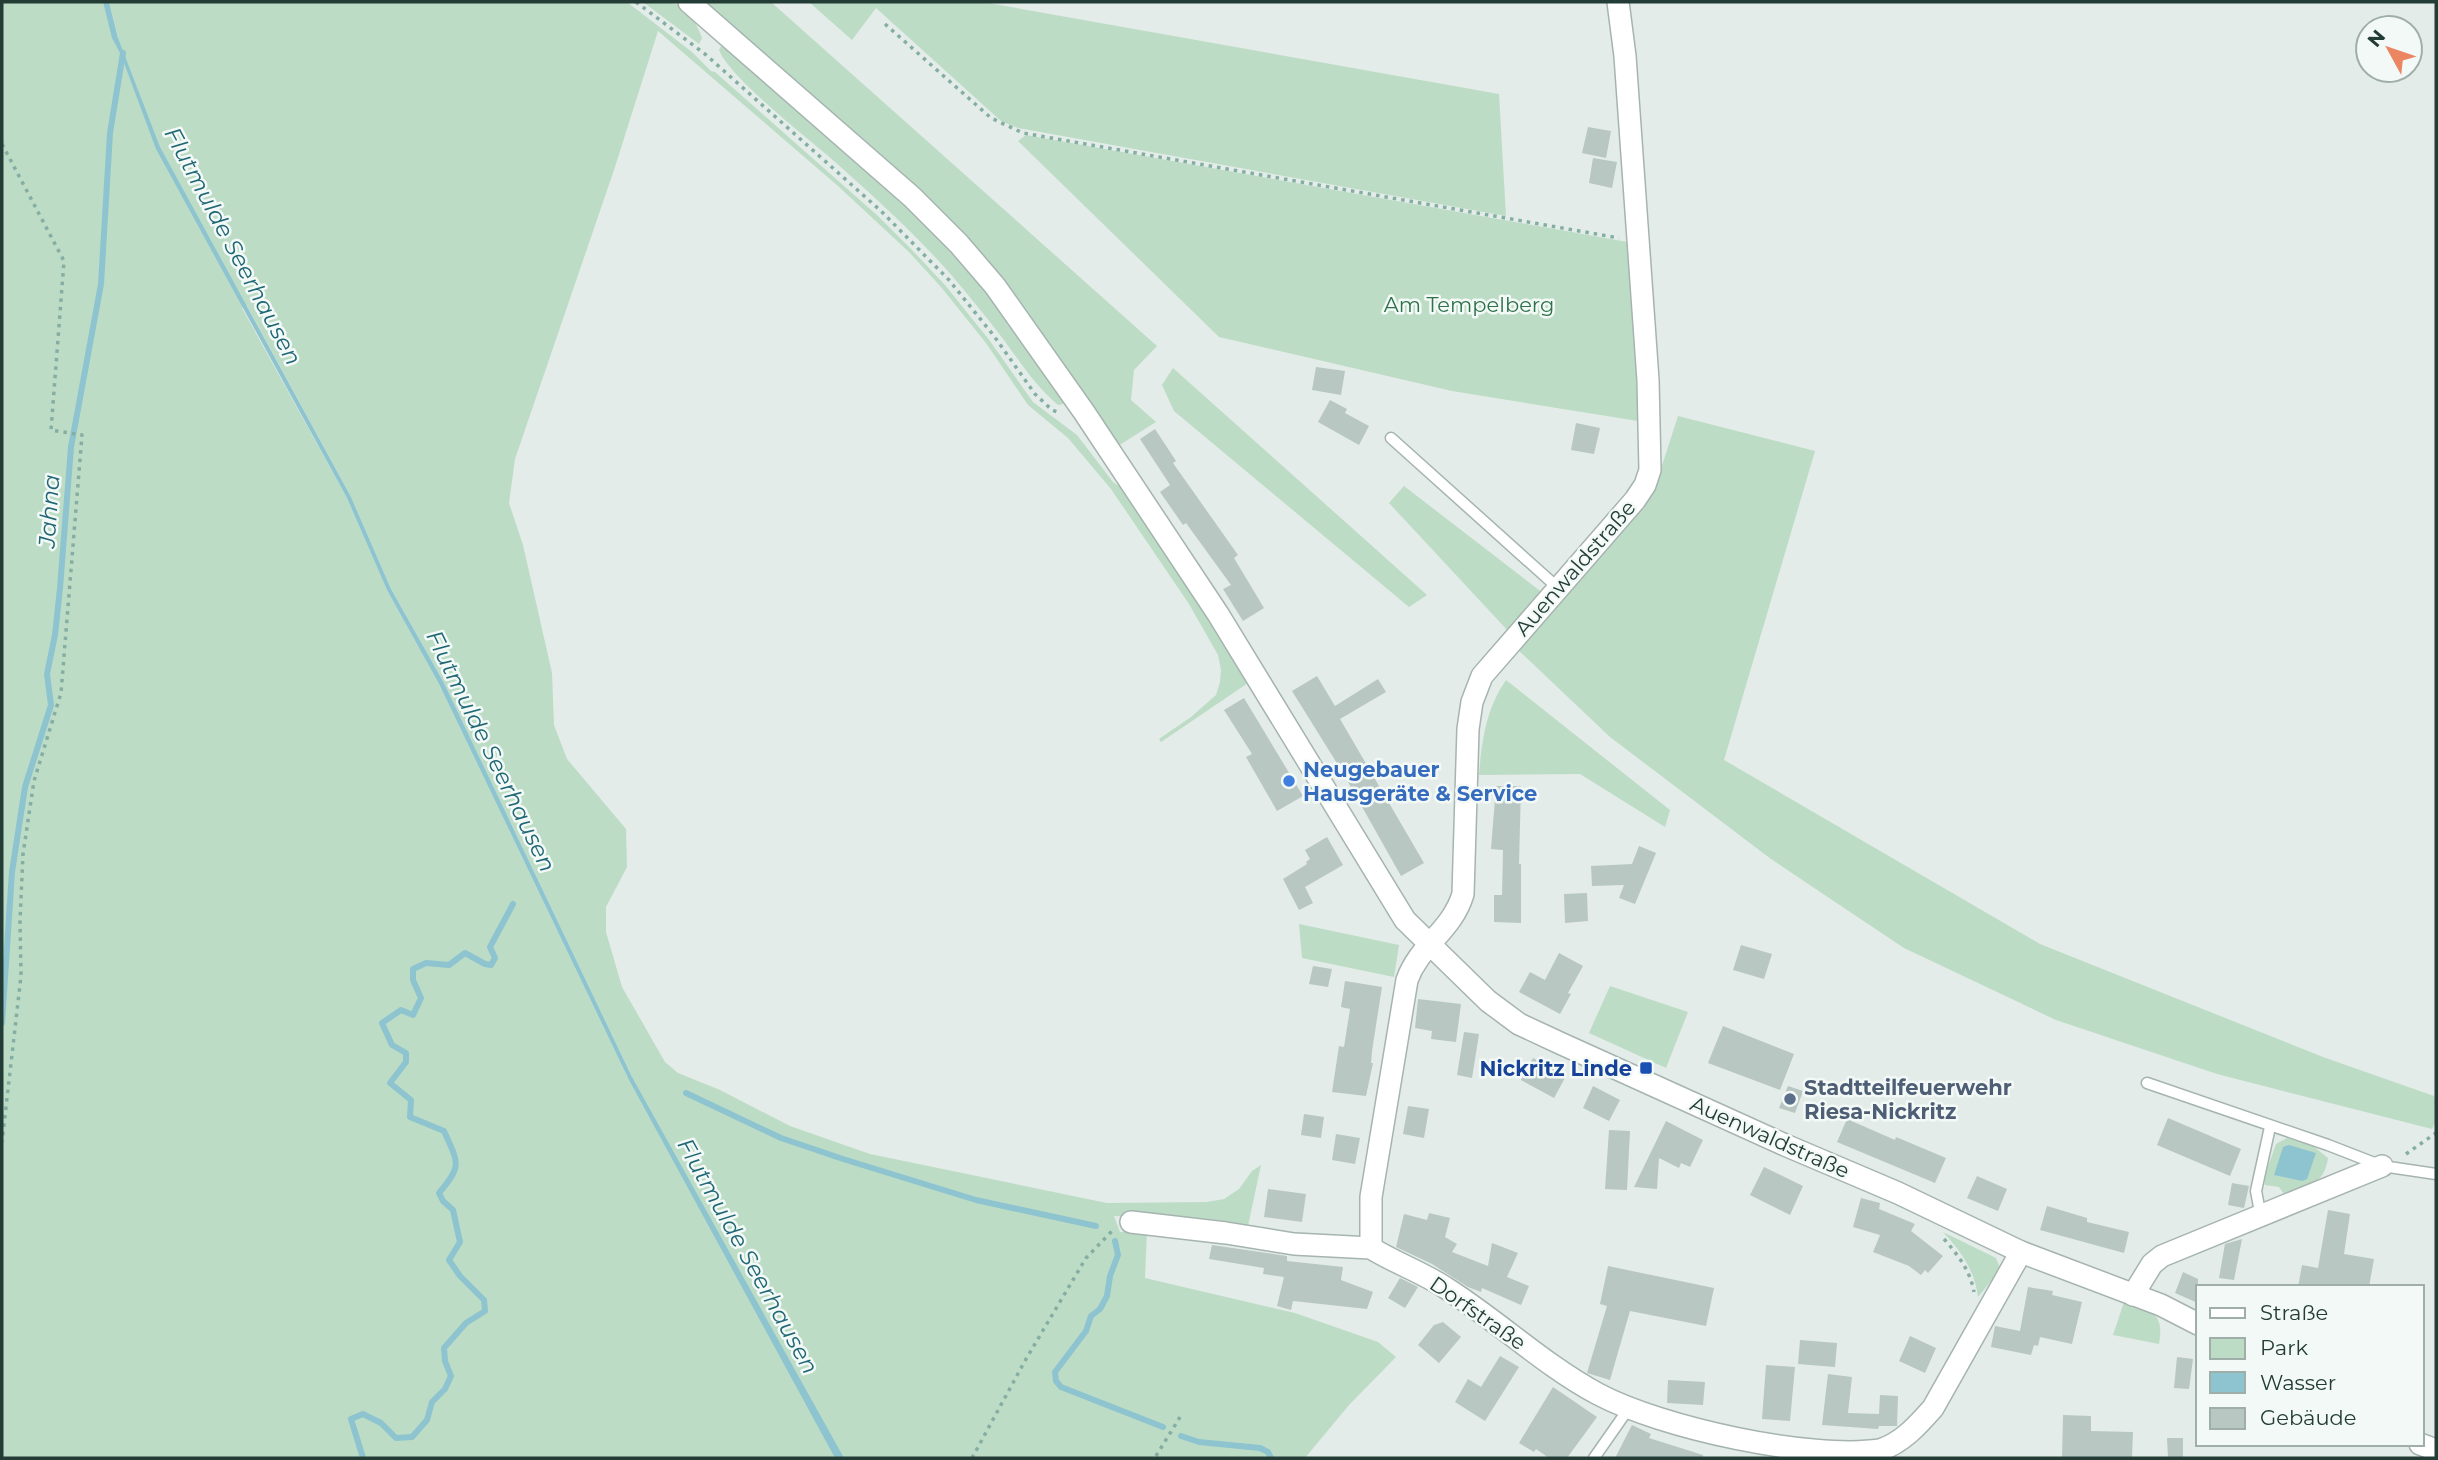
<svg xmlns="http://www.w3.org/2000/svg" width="2438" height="1460" font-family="Montserrat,sans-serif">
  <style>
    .green { fill: #bddcc6; fill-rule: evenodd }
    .water { fill: #8dc4cf }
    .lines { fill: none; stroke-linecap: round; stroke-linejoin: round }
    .stream { stroke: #8dc4cf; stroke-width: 6 }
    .building { fill: #b8c7c1 }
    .service-casing { stroke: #a6b4af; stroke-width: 13 }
    .minor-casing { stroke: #a6b4af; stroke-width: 24 }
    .tertiary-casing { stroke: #a6b4af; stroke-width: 24 }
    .path { stroke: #85aea2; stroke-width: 3.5; stroke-dasharray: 3.5 5; stroke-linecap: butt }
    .service { stroke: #fff; stroke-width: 10 }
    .minor { stroke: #fff; stroke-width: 21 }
    .tertiary { stroke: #fff; stroke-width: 21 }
    .shop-dot { fill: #3f7fe0; stroke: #f3f9f6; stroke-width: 2.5 }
    .transit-dot { fill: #1a4fb4; stroke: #f3f9f6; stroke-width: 2.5 }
    .service-dot { fill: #5c6f8a; stroke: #f3f9f6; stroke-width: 2.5 }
    .labels { text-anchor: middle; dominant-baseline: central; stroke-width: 5; stroke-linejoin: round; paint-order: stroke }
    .park-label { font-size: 21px; fill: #2f724a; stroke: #f3f9f6 }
    .street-label { font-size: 21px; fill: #233d36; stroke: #f3f9f6 }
    .shop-label { font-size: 21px; font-weight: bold; fill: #366cbe; stroke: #f3f9f6; text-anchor: start }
    .transit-label { font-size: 21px; font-weight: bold; fill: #164399; stroke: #f3f9f6; text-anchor: end }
    .service-label { font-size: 21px; font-weight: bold; fill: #4e5e75; stroke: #f3f9f6; text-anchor: start }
    .water-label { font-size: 23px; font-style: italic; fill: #206776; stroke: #f3f9f6 }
  </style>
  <rect width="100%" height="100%" fill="#e3ece8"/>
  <path class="green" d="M2,2H103L113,38L118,37L109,2H627L692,52L711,71L715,72L878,216L912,250L945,285L990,341L1033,402L1077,435L1113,482L1117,485L1122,483L1170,555L1248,683L1161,742L1159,739L1191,717L1216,695L1220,682L1221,670L1218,655L1189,604L1111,489L1068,438L1028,405L986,343L941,287L909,252L838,186L658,31L614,170L515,459L509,503L523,545L552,673L554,725L567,759L626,829L627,867L606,907V932L622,987L665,1062L678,1073L720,1090L790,1126L870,1154L1107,1203L1207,1202L1224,1199L1239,1189L1252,1171L1261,1165L1248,1226C1206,1214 1157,1218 1114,1216L1120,1232L1147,1230L1145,1278L1295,1313L1378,1342L1396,1357L1349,1405L1305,1458H2ZM247,306L351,497L391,589L444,683L632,1077L628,1078L439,684L387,590L347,498L242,308Z
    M643,2C680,2 688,1 702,38L699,44Z
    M703,2H771L1157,346L1134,370L1131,400L1156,422L1118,446L1001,282Z
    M809,2H983L1499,94L1506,216L1018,128L1001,121L876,8L852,40Z
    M727,44L906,203L989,291L1066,398L1063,404L1058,405C1034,385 1019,360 1000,335C985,315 969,296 953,277C914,232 870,193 826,154C802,134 728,75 719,50L721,46Z
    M1026,135L1633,243L1644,422L1452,391L1219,337L1018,141Z
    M1173,368L1427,595L1409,607L1174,411L1162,385Z
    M1678,416L1815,451L1724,760L2040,944L2323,1057L2434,1096C2438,1107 2438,1119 2432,1129L2217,1074L2056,1020L1904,948L1771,859L1610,737L1517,649L1554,610L1656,484Z
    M1404,486L1544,594L1510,633L1389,503Z
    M1506,680L1670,810L1665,827L1580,774L1479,775C1482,740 1486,709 1506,680Z
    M1299,924L1399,945L1394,977L1302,958Z
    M1610,986L1688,1012L1666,1068L1589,1033Z
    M2287,1138L2313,1146L2328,1158C2325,1183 2307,1188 2286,1197L2279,1187L2265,1185L2264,1178L2276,1144Z
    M1943,1232L1996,1258L2000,1268L1994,1283L1991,1281L1978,1297C1975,1271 1961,1251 1943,1232Z
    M2124,1302C2150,1311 2165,1311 2159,1344L2113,1335Z"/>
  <path class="water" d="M103,2H109L118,38L160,147L351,497L391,589L444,683L632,1077L844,1458H835L628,1078L439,684L387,590L347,498L156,149L121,55L112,38Z
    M2289,1145L2316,1153L2307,1179L2302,1181L2274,1175L2283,1147Z"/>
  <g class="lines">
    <path class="stream" d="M2,1023L12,872L25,787L51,705L47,674L55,635L60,588L71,447L101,284L110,133L123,53
      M686,1093L781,1138L843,1159L976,1200L1096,1226
      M1115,1241L1118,1255L1110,1276L1107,1296L1100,1309L1091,1316L1086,1331L1055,1372L1056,1381L1061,1387L1163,1427
      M1181,1436L1199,1442L1260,1448L1268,1452L1271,1458
      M363,1458L351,1419L363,1414L381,1423L396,1438L412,1437L427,1420L432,1402L445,1389L451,1376L445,1361L444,1348L466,1323L485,1311L484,1300L460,1276L449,1260L460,1242L453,1210L443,1201L439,1193C463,1165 458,1163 444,1131L410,1117L411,1100L390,1083L406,1062V1053L392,1045L382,1023L401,1010L413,1015L421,998L413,980V969L426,963L449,965L465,953L485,964L491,965L495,958L490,947L513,904"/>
  </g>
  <path class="building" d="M1588,127L1611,131L1606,158L1582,153Z
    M1593,158L1617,162L1612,188L1589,183Z
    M1316,367L1345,371L1341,395L1312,390Z
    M1330,400L1347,409L1345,413L1369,426L1359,445L1318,422Z
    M1576,423L1600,428L1594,454L1571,450Z
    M1155,429L1176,461L1173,463L1238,555L1234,558L1264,608L1243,621L1223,589L1231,585L1186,523L1183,525L1160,492L1170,485L1140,439Z
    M1317,676L1335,706L1378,679L1386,692L1340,719L1424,863L1401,876L1343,773L1292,691Z
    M1244,698L1303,796L1277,811L1246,757L1252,754L1224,710Z
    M1496,786H1521L1519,864H1521V923L1494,922V895H1502L1503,850L1491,849Z
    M1327,837L1343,865L1305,887L1313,903L1299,910L1283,879L1307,864L1306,862L1310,859L1305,850Z
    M1639,846L1656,853L1635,904L1619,898L1624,885L1592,886L1591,866L1632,864Z
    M1587,893L1588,921L1565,923L1564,894Z
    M1741,945L1772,954L1764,979L1733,970Z
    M1559,953L1583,966L1568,993L1571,994L1560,1014L1519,992L1530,972L1545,980Z
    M1313,966L1332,969L1328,987L1309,984Z
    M1345,981L1382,987L1372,1051L1371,1063H1373L1366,1096L1332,1092L1339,1046L1344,1047L1350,1009L1341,1007Z
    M1418,999L1461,1004L1456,1042L1431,1039L1432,1031L1415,1028Z
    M1723,1026L1794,1054L1780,1090L1708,1063Z
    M1464,1032L1479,1034L1472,1078L1457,1075Z
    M1533,1058L1566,1076L1554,1098L1521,1080Z
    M1593,1086L1620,1100L1609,1121L1583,1108Z
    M1788,1086L1803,1091L1795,1113L1779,1108Z
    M1408,1106L1429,1109L1424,1138L1403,1134Z
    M1304,1114L1324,1117L1321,1138L1301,1135Z
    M2168,1118L2241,1149L2230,1176L2157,1145Z
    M1847,1119L1895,1140L1896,1137L1946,1158L1935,1183L1837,1142Z
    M1666,1121L1703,1140L1690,1167L1681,1163L1679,1168L1659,1158L1657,1189L1634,1187Z
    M1609,1130L1630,1131L1627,1190L1605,1189Z
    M1336,1134L1360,1138L1355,1164L1332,1160Z
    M1764,1167L1803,1186L1790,1215L1750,1195Z
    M1977,1176L2007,1189L1998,1211L1967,1198Z
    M2232,1183L2249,1186L2244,1208L2228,1205Z
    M1268,1189L1306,1194L1302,1222L1264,1217Z
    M1861,1198L1880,1203L1879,1209L1915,1224L1911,1231L1943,1256L1928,1273L1925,1270L1921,1275L1909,1266L1873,1252L1880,1235L1853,1227Z
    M2047,1206L2087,1218V1222L2129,1232L2124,1253L2040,1230Z
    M2328,1210L2350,1214L2344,1254L2374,1259L2369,1287H2298L2302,1265L2318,1268Z
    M1429,1213L1450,1218L1445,1237L1457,1244L1452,1252L1488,1266L1492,1243L1518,1253L1507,1277L1529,1286L1521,1305L1482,1288L1481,1292L1468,1287L1432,1264L1396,1247L1404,1214L1427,1220Z
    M2242,1239L2234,1280L2219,1278L2225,1244Z
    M1212,1245L1287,1256V1261L1343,1267L1341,1280L1373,1292L1367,1309L1293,1301L1291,1310L1277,1306L1284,1277L1263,1274L1264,1268L1209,1259Z
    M1608,1266L1714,1288L1706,1326L1630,1311L1610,1380L1587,1373L1607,1306L1600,1304Z
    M2183,1272L2198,1279V1303L2175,1293Z
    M1400,1278L1418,1287L1405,1308L1388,1298Z
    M2028,1287L2053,1291L2052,1295L2082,1302L2072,1344L2040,1337L2038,1346L2034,1345L2031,1355L1991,1347L1995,1326L2020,1331Z
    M1443,1322L1461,1337L1439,1363L1418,1345L1434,1325Z
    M1910,1336L1936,1348L1925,1373L1899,1361Z
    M1800,1340L1837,1343L1835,1367L1798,1364Z
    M1500,1356L1519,1367L1485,1421L1455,1402L1468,1379L1481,1387Z
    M2177,1357L2193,1359L2189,1389L2174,1388Z
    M1766,1365L1795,1367L1790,1421L1762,1419Z
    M1828,1374L1852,1377L1848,1413L1879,1414L1880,1395L1898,1396L1897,1426H1879L1878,1429L1822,1425Z
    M1668,1380L1705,1382L1703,1405L1667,1403Z
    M1553,1387L1597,1417L1567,1458H1549L1536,1449L1534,1452L1519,1443Z
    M2063,1415L2091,1416V1431L2133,1432L2132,1458H2062Z
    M1632,1425L1651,1434L1649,1438L1703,1455V1458H1615Z
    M2167,1438H2183V1458H2168Z"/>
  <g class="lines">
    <g class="service-casing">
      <path id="service" d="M1391,438L1557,587
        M2147,1083L2328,1145L2382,1166L2436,1174
        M2261,1217L2256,1191L2270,1127
        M1594,1458L1629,1408"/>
    </g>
    <g class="minor-casing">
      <path id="minor" d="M1131,1222L1226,1233L1294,1244L1371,1248
        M1371,1248V1197L1407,980C1420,944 1452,931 1463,894L1468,729L1472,702L1482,676L1635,500L1645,485L1650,470L1648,380L1625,56L1618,2
        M1371,1248C1395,1263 1422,1272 1446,1288C1498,1321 1544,1365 1598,1394C1662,1428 1810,1460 1880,1450C1902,1443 1918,1425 1933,1408L2021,1252
        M2133,1295L2152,1264L2162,1256L2382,1166"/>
    </g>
    <g class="tertiary-casing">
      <path id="tertiary" d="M689,2L912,197L959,244L995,286L1084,412L1218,614L1405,920L1488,1001L1519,1024L1562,1044L1785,1145L1898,1193L2021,1252L2161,1305L2198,1324
        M2420,1444L2436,1450"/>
    </g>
    <path class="path" d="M636,2L705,54L881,211L949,280L994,336L1035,394L1052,410L1060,413
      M885,24L991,118L1023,133L1619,238
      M2,144L64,261L51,430L82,435L61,693L34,781L23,854L20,921L21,976L2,1142
      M2406,1154L2436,1133
      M1944,1239C1958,1255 1970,1270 1974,1292
      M1156,1456L1180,1417
      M972,1458L1026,1359L1086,1258L1113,1230"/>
    <use href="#service" class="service"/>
    <use href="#minor" class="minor"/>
    <use href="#tertiary" class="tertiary"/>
  </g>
  <circle class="shop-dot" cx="1289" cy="781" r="7"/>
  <rect class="transit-dot" x="1639" y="1061" width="14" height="14" rx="3.5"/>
  <circle class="service-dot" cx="1790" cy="1099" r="7"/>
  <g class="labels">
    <g class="park-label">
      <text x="1469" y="304">Am Tempelberg</text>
    </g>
    <g class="street-label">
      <text transform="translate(1575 568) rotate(-49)">Auenwaldstraße</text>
      <text transform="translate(1770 1137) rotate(24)">Auenwaldstraße</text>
      <text transform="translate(1478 1313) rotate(35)">Dorfstraße</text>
    </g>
    <g class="shop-label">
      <text x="1303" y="769">Neugebauer<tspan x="1303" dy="24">Hausgeräte &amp; Service</tspan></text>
    </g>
    <g class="transit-label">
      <text x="1632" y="1068">Nickritz Linde</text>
    </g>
    <g class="service-label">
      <text x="1804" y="1087">Stadtteilfeuerwehr<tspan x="1804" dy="24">Riesa-Nickritz</tspan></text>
    </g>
    <g class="water-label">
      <text transform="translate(233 246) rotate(62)">Flutmulde Seerhausen</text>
      <text transform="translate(49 511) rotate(-86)">Jahna</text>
      <text transform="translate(491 751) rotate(64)">Flutmulde Seerhausen</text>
      <text transform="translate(748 1256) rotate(61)">Flutmulde Seerhausen</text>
    </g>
  </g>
  <rect width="2438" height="1460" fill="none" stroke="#233d36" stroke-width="7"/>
  <rect x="2196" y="1285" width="228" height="161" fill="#f3f9f6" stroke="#a0aea9" stroke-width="2"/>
  <rect x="2210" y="1308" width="35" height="10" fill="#ffffff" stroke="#a0aea9" stroke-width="2"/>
  <text x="2260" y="1320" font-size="21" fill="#233d36">Straße</text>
  <rect x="2210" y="1338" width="35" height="21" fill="#bddcc6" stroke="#a0aea9" stroke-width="2"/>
  <text x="2260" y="1355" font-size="21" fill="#233d36">Park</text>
  <rect x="2210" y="1372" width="35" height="21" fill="#8dc4cf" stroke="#a0aea9" stroke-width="2"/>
  <text x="2260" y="1390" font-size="21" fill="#233d36">Wasser</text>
  <rect x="2210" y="1408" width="35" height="21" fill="#b8c7c1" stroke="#a0aea9" stroke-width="2"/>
  <text x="2260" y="1425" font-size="21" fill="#233d36">Gebäude</text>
  <g transform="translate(2389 49) rotate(310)"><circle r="33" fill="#f3f9f6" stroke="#a0aea9" stroke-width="2"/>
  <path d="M0-5L12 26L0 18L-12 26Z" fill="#ec8561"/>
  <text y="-10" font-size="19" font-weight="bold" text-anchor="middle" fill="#233d36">N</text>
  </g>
</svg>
